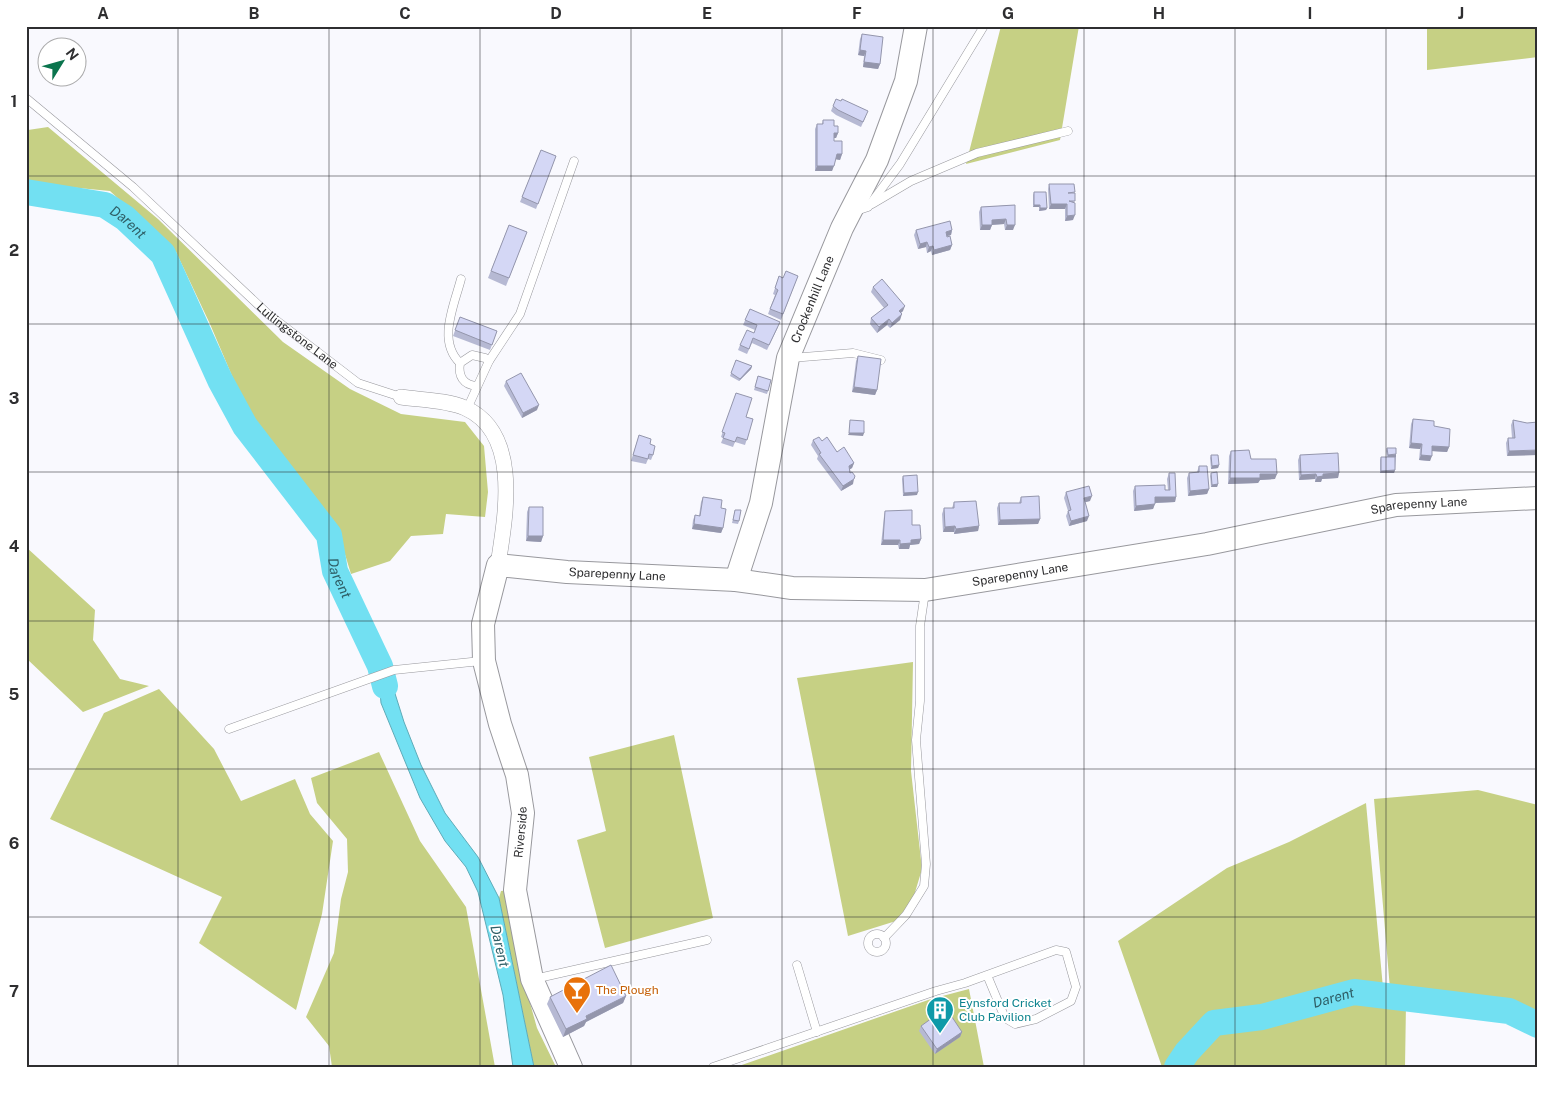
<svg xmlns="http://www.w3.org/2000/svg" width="1564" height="1093" font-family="'Public Sans',sans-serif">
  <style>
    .green { fill: #c6d084 }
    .water { fill: #72e0f2; stroke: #5eabb8 }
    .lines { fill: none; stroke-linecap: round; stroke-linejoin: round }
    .river { stroke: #72e0f2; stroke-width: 26 }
    .lane-casing { stroke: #98989d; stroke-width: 9 }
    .street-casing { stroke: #98989d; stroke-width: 16 }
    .secondary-casing { stroke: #98989d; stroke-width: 24 }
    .lane { stroke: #fff; stroke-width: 8 }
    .street { stroke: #fff; stroke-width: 15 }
    .secondary { stroke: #fff; stroke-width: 22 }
    .wall { fill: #b6b9d3 }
    .shaded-wall { fill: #9496ac }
    .building { fill: #d4d7f5; stroke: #9496ac }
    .grid { fill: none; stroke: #2e2e30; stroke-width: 1; stroke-opacity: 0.55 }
    .labels { text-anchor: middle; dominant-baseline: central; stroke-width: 4; stroke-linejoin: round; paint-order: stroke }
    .street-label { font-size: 12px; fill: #2e2e30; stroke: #fff }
    .food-label { font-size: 12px; fill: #c56008; stroke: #fff; text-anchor: start }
    .culture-label { font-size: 12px; fill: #0d838f; stroke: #fff; text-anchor: start }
    .water-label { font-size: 14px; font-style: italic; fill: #2f5f67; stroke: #fff }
    .neatline { fill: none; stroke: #2e2e30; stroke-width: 2 }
    .grid-label { font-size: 16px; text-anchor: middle; font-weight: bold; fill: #2e2e30 }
  </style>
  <rect width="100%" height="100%" fill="#f9f9fe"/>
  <path class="green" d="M1001,26H1079L1060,140L966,164Z
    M1427,26H1538V57L1427,70Z
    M48,127L158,219L283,342L350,389L401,414L465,422L484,446L488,492L485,517L446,514L443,534L411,536L390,561L351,574L336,525L252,423L210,324L176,252L110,191L26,183V133L28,130Z
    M26,547L95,610L93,640L120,679L149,686L83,712L26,658Z
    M913,662L911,771L922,869L913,899L896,921L848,936L797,678Z
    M159,689L214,749L241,801L295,779L310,814L333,841L322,914L296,1010L199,943L222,897L50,819L104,713Z
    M674,735L713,918L605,948L577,840L606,831L589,757Z
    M379,752L420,841L466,907L495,1067H332L329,1046L306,1017L334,953L341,899L348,872L347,839L317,803L311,778Z
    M1478,790L1538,805V1016L1513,1003L1390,989L1374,799Z
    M1366,803L1383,988L1356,984L1257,1012L1213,1017L1182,1050L1171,1067H1162L1118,941L1227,868L1289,842Z
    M509,890L530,1003L537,1028L556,1067H534L499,898L501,891Z
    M969,989L984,1067H736L931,999Z
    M1356,998L1406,1004L1405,1067H1185L1193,1054L1217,1027L1265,1022Z"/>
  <path class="water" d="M379,652L392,675V684L404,722L421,765L445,813L478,857L499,898L534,1067H513L503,995L478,892L466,867L445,841L420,798L381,703L379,681L366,656Z"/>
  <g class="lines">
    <g class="river">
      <path id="s1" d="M26,192L105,205L125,218L163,254L220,380L245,426L329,535L335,571L380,666L385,686"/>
      <path id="s2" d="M1177,1067L1187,1052L1214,1023L1262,1017L1354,992L1509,1011L1538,1025"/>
    </g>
    <g class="lane-casing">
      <g id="lane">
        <path id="s3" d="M26,98L133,187L268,314L358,383L401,397"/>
        <path d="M872,204L911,181L977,153L1068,131"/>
        <path d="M856,211L868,207L900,164L984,26"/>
        <path d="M791,358L853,353L881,360"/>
        <path d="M460,363C437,341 454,306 461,279"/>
        <path d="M477,386C463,385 458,376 460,363L472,355L485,358L489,361"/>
        <path d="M467,409L489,361L520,314L574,161"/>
        <path d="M229,729L394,670L481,661"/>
        <circle cx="877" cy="943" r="9"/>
        <path d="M884,938L906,915L924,886L926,864L916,740L920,701V626L925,592"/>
        <path d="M797,965L817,1032"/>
        <path d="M534,979L707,940"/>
        <path d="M713,1067L936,991L965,983L1056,950L1066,952L1076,987L1071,1001L1036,1019L1015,1024L1005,1018L987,975"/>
      </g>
    </g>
    <g class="street-casing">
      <path id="street" d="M401,397C421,400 446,400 465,408C522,433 505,518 498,565"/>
    </g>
    <g class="secondary-casing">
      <g id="secondary">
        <path id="s4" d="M736,580L761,503L788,358L842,228L877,160L906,81L916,26"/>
        <path id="s5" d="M571,1067L532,979L515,890L523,813L517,775L500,724L484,661L483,624L498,565L567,572L736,580L792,588L925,590L1207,544L1396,505L1538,498"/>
      </g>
    </g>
    <use href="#lane" class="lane"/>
    <use href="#street" class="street"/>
    <use href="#secondary" class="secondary"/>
  </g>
  <path class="wall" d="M862,34L880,64L878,69L863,67L864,56L858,55L860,39Z
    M833,106L866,116L861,127L836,115L831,111Z
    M823,120L834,126L838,133L836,138H834V141L842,154L840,160L835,159L832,171H815V129L817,124H822Z
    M541,150L556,156L536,209L520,202Z
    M1049,184L1074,193L1073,220L1065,221V209H1049L1048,189Z
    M1034,192L1047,208L1046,210L1039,211V207H1033V195Z
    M1015,205L1013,230H1005L1004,224L992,225L990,230H980L979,212L981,207Z
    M509,225L527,232L506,286L488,278Z
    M916,230H952L951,235L947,236L952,245L950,250L932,255L931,251L927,253L926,247L918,249L914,235Z
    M779,276L783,278L798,276L781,320L768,314L775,295L773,294Z
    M873,287L903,311L901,313L900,320L890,328L887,325L877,333L870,324L871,318L884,308L871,292Z
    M750,309L778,327L767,350L752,343L747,354L738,350L740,345L754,333L755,330L743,325Z
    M460,317L497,331L490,350L453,336Z
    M858,356L877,390L875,395L852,392L856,361Z
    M736,360L752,366L751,369L739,381L730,376Z
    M758,376L771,380L767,394L754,390Z
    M506,381L537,410L522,418L504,386Z
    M736,393L746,417L753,419L745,445L735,442L733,447L721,443L723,438L721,437Z
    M1413,419L1434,426L1449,447L1447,452L1432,451L1430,461L1419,460L1420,449L1409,448L1411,424Z
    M1513,420L1527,423L1507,456L1506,443L1508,438H1512L1511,425Z
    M639,435L650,444L653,455L651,460L648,459L646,464L631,461Z
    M813,440L822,441L854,463L852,468L850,469L853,484L841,491L817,459L818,456L811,445Z
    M1387,448L1396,457L1395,470L1394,473H1380V460L1381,457H1387L1386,451Z
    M1231,451L1251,459L1275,479L1260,480L1258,483L1228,484L1229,456Z
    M1211,455L1219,465L1218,468L1211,469L1210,458Z
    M1300,455L1339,473L1338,478L1322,479L1321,482H1315V479L1299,480L1298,460Z
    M1199,466L1209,489L1207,494L1188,496L1187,478L1189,473L1197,472Z
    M1169,473L1176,497L1175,502L1155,503L1153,509L1134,511L1133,491L1135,486L1168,490L1167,479Z
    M1211,473L1218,484L1217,487H1211L1210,476Z
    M903,476L917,495L903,496L902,479Z
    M1066,492L1090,501L1085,502L1087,521L1069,526L1066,516L1068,511L1064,498Z
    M703,497L721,508L723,528L721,533L692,529L693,520L695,515L699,516L701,502Z
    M1021,497L1040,519L1038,524L998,525L997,508L999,503H1019Z
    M954,502L979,526L978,531L954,534V532H943L942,514L944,508H952Z
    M529,507L543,536L541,542L526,541L527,512Z
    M735,510L739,521L738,524L732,523Z
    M885,511L912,525L921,539L919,544L910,545L909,549H899L898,545H881L884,516Z
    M584,979L626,996L623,1003L586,1022L584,1026L563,1037L547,1004L550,997L572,989L582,984Z
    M921,1026L962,1032L960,1037L935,1054L919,1031Z"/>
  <path class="shaded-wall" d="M887,26H908L907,29Z
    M860,50L866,51L864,56L858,55Z
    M864,62L880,64L878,69L863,67Z
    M834,133H838L836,138H832Z
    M837,154H842L840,160L835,159Z
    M817,166H834L832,171H815Z
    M1051,204H1067L1065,209H1049Z
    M1034,205H1040L1039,207H1033Z
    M1040,208H1047L1046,210L1039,211Z
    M1075,215L1073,220L1065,221L1067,216Z
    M1006,219L1004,224L990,225L992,220Z
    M982,225H992L990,230H980Z
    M1007,225H1015L1013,230H1005Z
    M952,230L951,235L944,237L946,232Z
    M927,242L926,247L918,249L920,244Z
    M952,245L950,250L932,255L934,250Z
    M933,246L931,251L927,253L929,247Z
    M905,306L903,311L897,316L899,311Z
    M902,314L900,320L890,328L892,323Z
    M889,319L887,325L877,333L879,327Z
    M752,366L751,369L739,381L740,379Z
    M854,387L877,390L875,395L852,392Z
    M539,405L537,410L522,418L523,413Z
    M849,433H864L863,436L848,435Z
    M1411,443L1422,444L1420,449L1409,448Z
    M1432,446L1449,447L1447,452L1431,451Z
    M1538,450V455L1507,456L1509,451Z
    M1396,454V457L1387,458L1388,455Z
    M1421,455L1432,456L1430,461L1419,460Z
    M854,463L852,468L847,471L849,466Z
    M1219,465L1218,468L1211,469L1212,466Z
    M1395,470L1394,473H1380L1381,471Z
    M1339,473L1338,478L1322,479L1321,482H1315L1317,477L1323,474Z
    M1260,474H1277L1275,479L1260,480L1258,483L1228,484L1230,478Z
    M1316,474L1315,479L1299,480L1301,475Z
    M854,479L853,484L841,491L843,486Z
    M1218,484L1217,487H1211L1212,485Z
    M1209,489L1207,494L1188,496L1190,491Z
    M918,492L917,495L903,496L904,493Z
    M1092,496L1090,501L1082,503L1084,498Z
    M1155,497H1176L1175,502L1153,503Z
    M1155,504L1153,509L1134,511L1136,506Z
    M1089,516L1087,521L1069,526L1071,521Z
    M1040,519L1038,524L998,525L1000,520Z
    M694,524L723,528L721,533L692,529Z
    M955,526L954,532H943L945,527Z
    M979,526L978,531L954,534L956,529Z
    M528,536H543L541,542L526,541Z
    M921,539L919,544L910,545L909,549H899L900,544L911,540Z
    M883,540H900L898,545H881Z
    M626,996L623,1003L586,1022L584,1026L563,1037L566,1029L586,1016Z
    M962,1032L960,1037L935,1054L937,1049Z"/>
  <path class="building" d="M862,34L883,37L880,64L864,62L866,51L860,50Z
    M836,99L841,101L842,99L868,111L863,122L838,110L833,106Z
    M823,120H834V126H838V133H834V141H842V154H837L834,166H817V124H823Z
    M541,150L556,156L538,204L522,197Z
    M1049,184H1074L1075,192L1068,193H1075V201H1069L1075,203V215L1067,216V204H1051Z
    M1034,192H1046L1047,208H1040V205H1034Z
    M1015,205V225H1007L1006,219L992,220V225H982L981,207Z
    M950,221L952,230L946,232L947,237L950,236L952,245L934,250L933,246L929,247L927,242L920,244L916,230Z
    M509,225L527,232L509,278L491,271Z
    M786,271L798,276L783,314L770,309L778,290L775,288L779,276L783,278Z
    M882,279L905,306L899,311L902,314L892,323L889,319L879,327L871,318L888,305L873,287Z
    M750,309L780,322L769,345L753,338L749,349L740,345L747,330L754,333L757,325L745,320Z
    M460,317L497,331L492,345L455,330Z
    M858,356L881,359L877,390L854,387Z
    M736,360L752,366L740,379L731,373Z
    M521,373L539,405L523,413L506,381Z
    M758,376L771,380L768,391L755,387Z
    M736,393L752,398L746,417L753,419L747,440L737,437L735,442L723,438L725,433L722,432Z
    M1413,419L1434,421V426L1450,429L1449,447L1432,446V456L1421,455L1422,444L1411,443Z
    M850,420L864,421V433H849Z
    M1513,420L1527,423L1538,422V450L1509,451L1508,438H1515Z
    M639,435L651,439L650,444L655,446L653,455L649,454L648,459L633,455Z
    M819,437L822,441L827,437L837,452L844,447L854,463L849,466L850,473L852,472L855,476L854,479L843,486L819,454L821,453L813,440Z
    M1387,448H1396V454L1388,455Z
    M1249,450L1251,459H1276L1277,474H1260V478H1230L1231,451Z
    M1338,453L1339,473L1323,474V476L1317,477L1316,474L1301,475L1300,455Z
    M1211,455H1218L1219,465L1212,466Z
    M1381,457H1395V470L1381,471Z
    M1199,466H1207L1209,489L1190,491L1189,473L1199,472Z
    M1217,472L1218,484L1212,485L1211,473Z
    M1169,473H1175L1176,497H1155V504L1136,506L1135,486L1165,485V490H1170Z
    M917,475L918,492L904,493L903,476Z
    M1089,486L1092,496L1084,498L1089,516L1071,521L1068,511L1071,510L1066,492Z
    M1039,496L1040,519L1000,520L999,503H1021V497Z
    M703,497L722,500L721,508L726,509L723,528L694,524L695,515L700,516Z
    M976,501L979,526L956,529L955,526L945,527L944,508H954V502Z
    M529,507H543V536H528Z
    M735,510H741L739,521L733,520Z
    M912,510V525H920L921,539L911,540V543L900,544V540H883L885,511Z
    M611,965L626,996L586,1016L587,1019L566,1029L550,997L571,986L572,989L586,982L584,979Z
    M946,1008L962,1032L937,1049L921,1026Z"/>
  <path class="grid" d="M178,26V1067M329,26V1067M480,26V1067M631,26V1067M782,26V1067M933,26V1067M1084,26V1067M1235,26V1067M1386,26V1067M26,176H1538M26,324H1538M26,472H1538M26,621H1538M26,769H1538M26,917H1538"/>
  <defs>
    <g id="bar-pin" transform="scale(1.4375)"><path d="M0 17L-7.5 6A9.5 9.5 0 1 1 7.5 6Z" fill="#e8710a" stroke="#fff"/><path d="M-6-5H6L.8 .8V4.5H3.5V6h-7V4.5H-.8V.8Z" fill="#fff"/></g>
    <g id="building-pin" transform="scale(1.4375)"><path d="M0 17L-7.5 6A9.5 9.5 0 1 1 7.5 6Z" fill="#0f9aa8" stroke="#fff"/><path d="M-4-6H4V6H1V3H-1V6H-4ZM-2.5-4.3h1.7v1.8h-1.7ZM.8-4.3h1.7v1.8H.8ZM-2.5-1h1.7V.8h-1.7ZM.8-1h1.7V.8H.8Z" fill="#fff"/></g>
  </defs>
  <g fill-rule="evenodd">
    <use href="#bar-pin" x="577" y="990"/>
    <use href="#building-pin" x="940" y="1010"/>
  </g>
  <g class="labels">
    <g class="street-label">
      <text stroke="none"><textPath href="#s4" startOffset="292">Crockenhill Lane</textPath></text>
      <text stroke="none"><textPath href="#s3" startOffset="361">Lullingstone Lane</textPath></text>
      <text stroke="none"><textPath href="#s5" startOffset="1449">Sparepenny Lane</textPath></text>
      <text stroke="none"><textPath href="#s5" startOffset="639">Sparepenny Lane</textPath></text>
      <text stroke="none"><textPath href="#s5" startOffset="1044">Sparepenny Lane</textPath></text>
      <text stroke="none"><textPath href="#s5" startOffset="245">Riverside</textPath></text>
    </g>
    <g class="food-label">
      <text x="596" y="990">The Plough</text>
    </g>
    <g class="culture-label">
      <text x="959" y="1003">Eynsford Cricket<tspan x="959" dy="14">Club Pavilion</tspan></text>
    </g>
    <g class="water-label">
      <text stroke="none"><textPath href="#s1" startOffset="109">Darent</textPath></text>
      <text stroke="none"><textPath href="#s1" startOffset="529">Darent</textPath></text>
      <text transform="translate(500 946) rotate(77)">Darent</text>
      <text stroke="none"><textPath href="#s2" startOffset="180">Darent</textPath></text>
    </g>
  </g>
  <rect width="1564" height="1093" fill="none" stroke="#ffffff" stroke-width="55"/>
  <g transform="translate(62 62) rotate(53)"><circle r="24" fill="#ffffff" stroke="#ababac"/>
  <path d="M0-4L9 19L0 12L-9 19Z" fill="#0a744d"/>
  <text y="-8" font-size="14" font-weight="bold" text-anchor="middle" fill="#2e2e30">N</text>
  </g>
  <rect x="28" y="28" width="1508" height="1038" class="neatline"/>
  <g class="grid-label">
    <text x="103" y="19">A</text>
    <text x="254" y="19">B</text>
    <text x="405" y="19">C</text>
    <text x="556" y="19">D</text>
    <text x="707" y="19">E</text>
    <text x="857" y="19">F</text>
    <text x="1008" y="19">G</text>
    <text x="1159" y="19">H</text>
    <text x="1310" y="19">I</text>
    <text x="1461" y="19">J</text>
    <text x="14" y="107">1</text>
    <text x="14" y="256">2</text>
    <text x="14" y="404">3</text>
    <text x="14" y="552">4</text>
    <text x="14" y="700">5</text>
    <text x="14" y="849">6</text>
    <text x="14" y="997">7</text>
  </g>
</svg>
